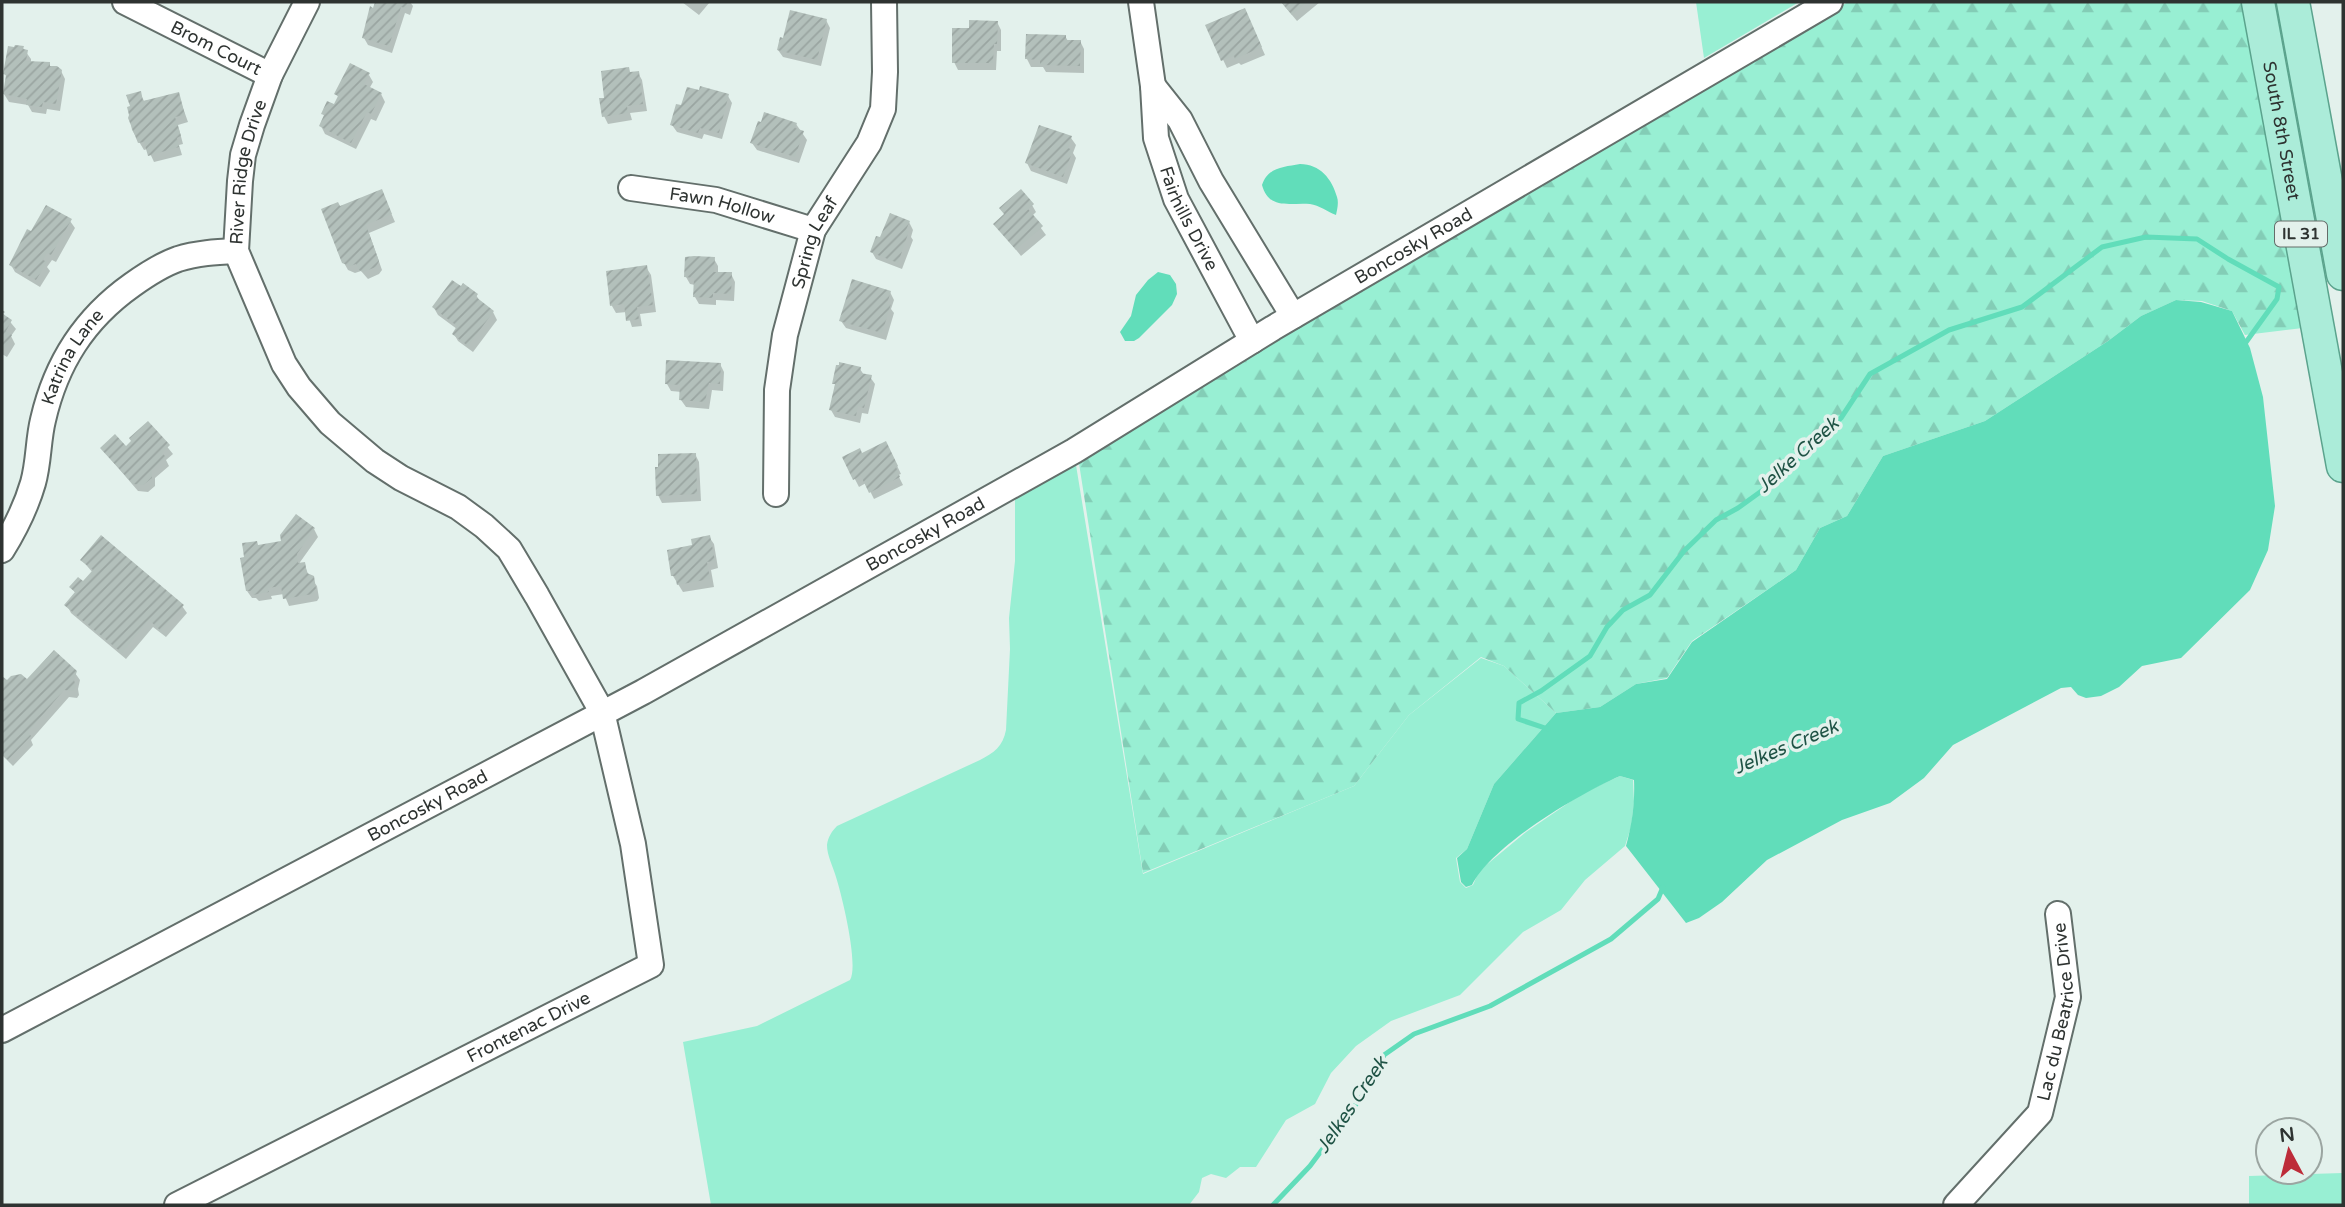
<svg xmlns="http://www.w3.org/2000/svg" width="2345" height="1207" font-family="'Varela Round',sans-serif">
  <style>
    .green { fill: #98efd3 }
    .forest { fill: url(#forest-firs) }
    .water { fill: #61ddba }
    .shadow { fill: #0003 }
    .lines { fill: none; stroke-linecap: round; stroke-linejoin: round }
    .stream { stroke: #61ddba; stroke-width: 5 }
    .building { fill: url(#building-hatch) }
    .minor-casing { stroke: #636f6b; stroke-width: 28 }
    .major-casing { stroke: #5ba38d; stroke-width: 35 }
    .minor { stroke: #fff; stroke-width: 24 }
    .major { stroke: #abecd9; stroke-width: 32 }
    .labels { text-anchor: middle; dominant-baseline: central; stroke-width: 7; stroke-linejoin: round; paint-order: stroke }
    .shield { fill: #e3f1ec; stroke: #646c69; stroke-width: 2 }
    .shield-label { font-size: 16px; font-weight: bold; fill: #2e3331 }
    .street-label { font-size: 18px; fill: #2e3331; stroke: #e3f1ec }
    .water-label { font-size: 19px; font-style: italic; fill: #1f5345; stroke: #e3f1ec }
  </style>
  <defs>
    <pattern id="forest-firs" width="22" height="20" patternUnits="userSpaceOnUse" patternTransform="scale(1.75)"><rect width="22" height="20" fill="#98efd3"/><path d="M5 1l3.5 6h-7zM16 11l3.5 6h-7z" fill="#83cdb6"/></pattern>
    <pattern id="building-hatch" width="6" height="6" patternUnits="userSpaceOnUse" patternTransform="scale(1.75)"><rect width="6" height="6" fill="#b3c0bb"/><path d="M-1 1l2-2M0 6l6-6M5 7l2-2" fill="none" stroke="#9aa5a1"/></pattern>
  </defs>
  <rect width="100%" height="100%" fill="#e3f1ec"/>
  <path class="green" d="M1696,2H1799L1704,58Z
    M1075,459L1143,874L1354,786L1409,715L1481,658L1504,666L1556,713L1494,784L1467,849L1456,858L1460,882L1466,888L1473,885L1479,871L1526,832L1583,793L1620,776L1633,780L1634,802L1631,827L1625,846L1585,880L1561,910L1523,932L1460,995L1391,1021L1356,1046L1331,1073L1315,1104L1286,1120L1256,1167H1240L1226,1178L1211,1174L1202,1178L1199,1192L1189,1205H711L683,1042L757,1026L850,980C859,965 842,896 836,877C833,866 827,856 827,845C828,837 832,831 837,826L980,760C994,753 1003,746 1006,730L1010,649L1009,618L1015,561V495Z
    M2343,1173V1205H2249V1176Z"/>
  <path class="forest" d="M1848,2H2245L2303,328L2245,335L2232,311L2202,301L2176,300L2141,316L2108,341L1985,421L1883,456L1847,516L1820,528L1796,570L1692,641L1667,678L1636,684L1600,707L1556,713L1504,666L1481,657L1409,715L1354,786L1143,873L1078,457Z"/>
  <path class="water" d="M1300,164C1320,164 1332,179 1337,197C1339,203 1337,210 1336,215C1328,212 1319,205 1310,204C1291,202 1269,211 1262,185C1268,167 1284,167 1300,164Z
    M1158,272L1170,275L1176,284L1177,294L1172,305L1139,338L1134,341H1125L1120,332L1131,316L1136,295L1148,280Z
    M2176,300L2201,302L2232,311L2250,348L2263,397L2275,506L2268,550L2250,590L2181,658L2142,666L2119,687L2101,696L2086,698L2078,695L2071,687L2061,688L1953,745L1924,778L1890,803L1842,820L1767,860L1722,902L1699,918L1686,923L1626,846C1632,824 1635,803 1634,780L1620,776C1579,794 1492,845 1472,885L1466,887L1461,882L1457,858L1467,849L1494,784L1556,713L1600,707L1636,684L1667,679L1692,642L1796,570L1820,528L1847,516L1883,456L1985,421L2108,341L2141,316Z"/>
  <path class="shadow" d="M377,2H410L413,6L410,15L405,13L392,53L368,45L364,38Z
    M682,2H710L699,15Z
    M1281,2H1320L1297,21Z
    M1248,17L1265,55L1241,65L1239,63L1227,68L1207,26Z
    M826,20L830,28L821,66L783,57L778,50Z
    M997,22L1001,30V51H997L996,70H958L954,62L971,30Z
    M1065,36L1068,41H1080L1084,49V73L1046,72L1043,67H1031L1027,59Z
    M23,48L31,59V63L49,64L51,68L61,71L65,79L60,111L47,109L46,114L32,112L28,105L9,102L4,94L7,78L5,74Z
    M638,73L642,80L647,111L630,113L632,120L608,124L604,116L606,99L631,74Z
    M369,75L373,82L369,89L381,94L385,102L376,121L371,119L356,149L325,134L321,126L325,117L323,114L334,107L339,98L336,94Z
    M140,93L144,101L178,94L188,122L178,125L183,144L179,145L182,155L154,162L148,149L144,150L132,130L130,118Z
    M728,96L732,103L722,139L704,134L702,139L677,132L672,125Z
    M796,124L807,140L799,163L757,150L752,143Z
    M1071,138L1076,145L1073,153L1076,158L1067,184L1031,171L1027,163Z
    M385,199L395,222L369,233L382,270L379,274L368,279L361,271L355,273L348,270L339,254L340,208Z
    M1032,205L1036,212L1032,216L1046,235L1021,256L995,224Z
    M70,221L75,228L56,262L52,260L47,267L50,271L40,287L15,272L11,265L31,233Z
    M909,222L913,230L911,237L913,240L902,269L876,259L872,252L881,240Z
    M714,259L718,266V273L731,274L735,282L734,301L716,300V305L699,304L695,297V285L690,284L686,277Z
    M646,267L651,275L656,312L640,314L642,326L632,327L627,312L616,313L612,306L608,272Z
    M890,292L894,300L891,309L894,313L886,340L846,328L841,321Z
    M476,295L481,303L493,312L497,320L473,352L458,341L454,334L457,329L438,315L434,308Z
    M2,312L16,329L11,336L15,344L7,357L2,354Z
    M720,364L724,372L723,391L712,390L709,409L686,407L681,400L682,392L671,391L667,384Z
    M838,367L860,369L864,375L870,377L875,384L868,414L862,413L860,423L835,417L831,410Z
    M148,423L173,454L166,460L169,466L155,478V486L148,492L138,491L102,449L125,448Z
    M890,451L901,474L898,475L903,485L874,499L866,483L859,487L844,458Z
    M695,454L699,462L701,501L662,503L658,495Z
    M314,529L318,537L298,565L304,564L309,576L317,586L319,598L317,601L289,606L284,594L271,596L272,599L259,601L256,598H252L247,591L258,547L283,543Z
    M709,537L714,544L718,568L711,570L714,587L683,592L673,576Z
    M82,560L182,606L187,613L166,637L153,627L126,659L71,613L67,605L76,594L71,587L84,584L93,573Z
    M75,673L80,680L78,689L79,695L77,698L69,697L31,740L33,745L13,766L2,755V678L7,683L26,682Z"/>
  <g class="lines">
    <path class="stream" d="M1548,729L1518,719L1519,703L1541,691L1590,656L1607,627L1623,610L1650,595L1684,551L1716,520L1738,508L1774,482L1841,418L1870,374L1949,330L2022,307L2102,247L2146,237L2197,239L2228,259L2279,287L2277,299L2244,345
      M1273,1205L1310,1166L1371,1084L1384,1055L1414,1034L1490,1006L1611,939L1658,899L1663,887"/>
  </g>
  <path class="building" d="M375,2H408L406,8L401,7L389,46L362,38L370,6L373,8Z
    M1281,2H1307L1292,15Z
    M1245,8L1262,47L1235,59L1234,56L1221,61L1205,25Z
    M790,10L827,19L817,60L777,50L780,37L783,38Z
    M969,20L998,21L997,44H994L993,63H952V28H969Z
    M1026,34L1066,35V40H1081L1080,66L1040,65V60L1025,59Z
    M15,45L24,46L23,49L28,50L26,61L50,62V66H57L62,70L56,104L43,102L42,107L26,105L27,99L3,94L6,75L3,74L8,46L14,47Z
    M350,63L370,73L364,84L382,93L371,114L367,112L351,143L319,126L324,115L321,114L327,101L334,104L338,96L334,94Z
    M629,67L630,72L639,71L643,104L627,106L628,113L602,117L599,98H604L601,71Z
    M700,86L729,94L719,133L700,128L698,133L670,125L676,104L681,105L687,87L699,90Z
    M141,91L143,101L179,92L185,115L175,117L181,136L177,138L179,147L148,156L144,142L138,143L128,118L129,115L127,107L130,106L126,95Z
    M764,112L797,123L795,128L804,131L795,157L750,143L758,121L761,122Z
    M1039,125L1072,136L1068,148L1073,150L1063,177L1025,163Z
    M382,189L392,214L366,225L379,261L376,267L363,272L359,270L356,264L350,266L342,263L321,209L338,202L340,206Z
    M1021,189L1034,204L1028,209L1043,226L1016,250L993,224L1004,214L999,208Z
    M46,205L72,219L51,255L47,253L43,260L47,262L36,280L9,265L27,229L31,231Z
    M890,213L910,221L906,230L909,231L898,263L870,252L876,236L880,237Z
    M694,256L715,257L714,272H732L731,294L713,293V298L693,297L694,278L684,277L685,257Z
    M647,265L653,305L637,307L639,319L626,321L624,304L610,306L606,271Z
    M852,279L891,291L887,304H891L882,333L839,321Z
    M452,280L461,286L463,283L478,294L476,297L494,311L468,346L452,334L457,326L432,307Z
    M2,310L5,312L3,314L12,320L6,331L12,335L2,353Z
    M666,360L721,363L720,384L709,383L705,402L679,400L680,385L665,384Z
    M839,362L861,367L860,373L872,375L864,408L858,406L856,416L829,410L835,384H832L836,365H839Z
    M148,421L170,445L162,453L166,457L152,470V478L143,485L133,484L100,448L115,434L126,446L131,441L129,438Z
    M886,441L898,466L896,467L900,477L869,493L861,476L853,480L842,457L860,448L862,453Z
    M696,453L697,494L656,496L655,467H658V454Z
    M296,514L315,528L297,554L298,563L305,562L307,573L314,576L316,589L313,594L283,599L281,586L268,588L269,592L253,595L252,591H246L240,558L244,557L242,543L257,541L258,545L281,541L280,535Z
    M101,535L184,605L161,631L149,620L122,653L64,605L75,592L69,587L78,577L83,581L93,570L80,560Z
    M710,535L715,561L707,562L710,579L677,585L675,576H671L667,550L692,545L691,539Z
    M54,650L77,671L74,680L76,687L73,691L64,690L28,732L31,736L8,760L2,754V676L7,680L11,676L21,674L27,679Z"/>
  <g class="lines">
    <g class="minor-casing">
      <g id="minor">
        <path id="s1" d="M125,2L270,75"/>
        <path id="s2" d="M1141,2L1153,86L1156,138L1176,199L1252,341"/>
        <path d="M1153,86L1180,120L1211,181L1293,316"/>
        <path id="s3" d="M631,188L716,200L813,230"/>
        <path id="s4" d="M776,494L777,390L785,335L813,230L869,143L883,109L885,72L884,2"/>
        <path id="s5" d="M2,550C15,529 26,507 33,483C39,462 38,440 43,420C56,363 84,319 132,285C146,275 161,265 178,259C197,253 216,252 236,251"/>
        <path id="s6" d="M2,1030L643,692L1074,451L1273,328L1830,2"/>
        <path id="s7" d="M177,1205L651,965L633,844L602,712L537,596L509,549L484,526L458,507L401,478L375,461L330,423L299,387L284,364L236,251L240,181L243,155L252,125L270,75L307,2"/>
        <path id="s8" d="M1956,1205L2040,1113L2068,997L2058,914"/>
      </g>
    </g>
    <g class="major-casing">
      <g id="major">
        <path id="s9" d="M2258,2L2343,466"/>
        <path d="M2293,2L2343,274"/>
      </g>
    </g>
    <use href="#minor" class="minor"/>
    <use href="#major" class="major"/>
  </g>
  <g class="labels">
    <rect class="shield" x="2275" y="221.5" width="52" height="25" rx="5"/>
    <g class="shield-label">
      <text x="2301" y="234">IL 31</text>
    </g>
    <g class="street-label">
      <text stroke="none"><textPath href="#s1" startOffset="102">Brom Court</textPath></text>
      <text stroke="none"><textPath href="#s9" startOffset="131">South 8th Street</textPath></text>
      <text stroke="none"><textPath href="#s7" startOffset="1475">River Ridge Drive</textPath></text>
      <text stroke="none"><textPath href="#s3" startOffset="93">Fawn Hollow</textPath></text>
      <text stroke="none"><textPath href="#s2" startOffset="224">Fairhills Drive</textPath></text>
      <text stroke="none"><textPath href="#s4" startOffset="257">Spring Leaf</textPath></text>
      <text stroke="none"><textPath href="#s6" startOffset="1615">Boncosky Road</textPath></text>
      <text stroke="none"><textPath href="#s5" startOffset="208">Katrina Lane</textPath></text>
      <text stroke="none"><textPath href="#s6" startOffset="1048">Boncosky Road</textPath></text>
      <text stroke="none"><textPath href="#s6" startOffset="481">Boncosky Road</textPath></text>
      <text stroke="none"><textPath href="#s8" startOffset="228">Lac du Beatrice Drive</textPath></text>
      <text stroke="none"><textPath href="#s7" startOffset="394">Frontenac Drive</textPath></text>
    </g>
    <g class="water-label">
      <text transform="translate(1798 455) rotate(-42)">Jelke Creek</text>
      <text transform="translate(1786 747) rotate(-23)">Jelkes Creek</text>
      <text transform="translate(1352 1105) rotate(-56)">Jelkes Creek</text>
    </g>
  </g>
  <rect width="2345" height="1207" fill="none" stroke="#2e3331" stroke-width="7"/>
  <g transform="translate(2289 1151) rotate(353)"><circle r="33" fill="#e3f1ec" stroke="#9ba5a1" stroke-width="2"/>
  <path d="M0-5L12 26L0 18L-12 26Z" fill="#bd2c39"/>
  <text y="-10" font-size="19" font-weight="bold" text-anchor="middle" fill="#2e3331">N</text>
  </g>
</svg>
